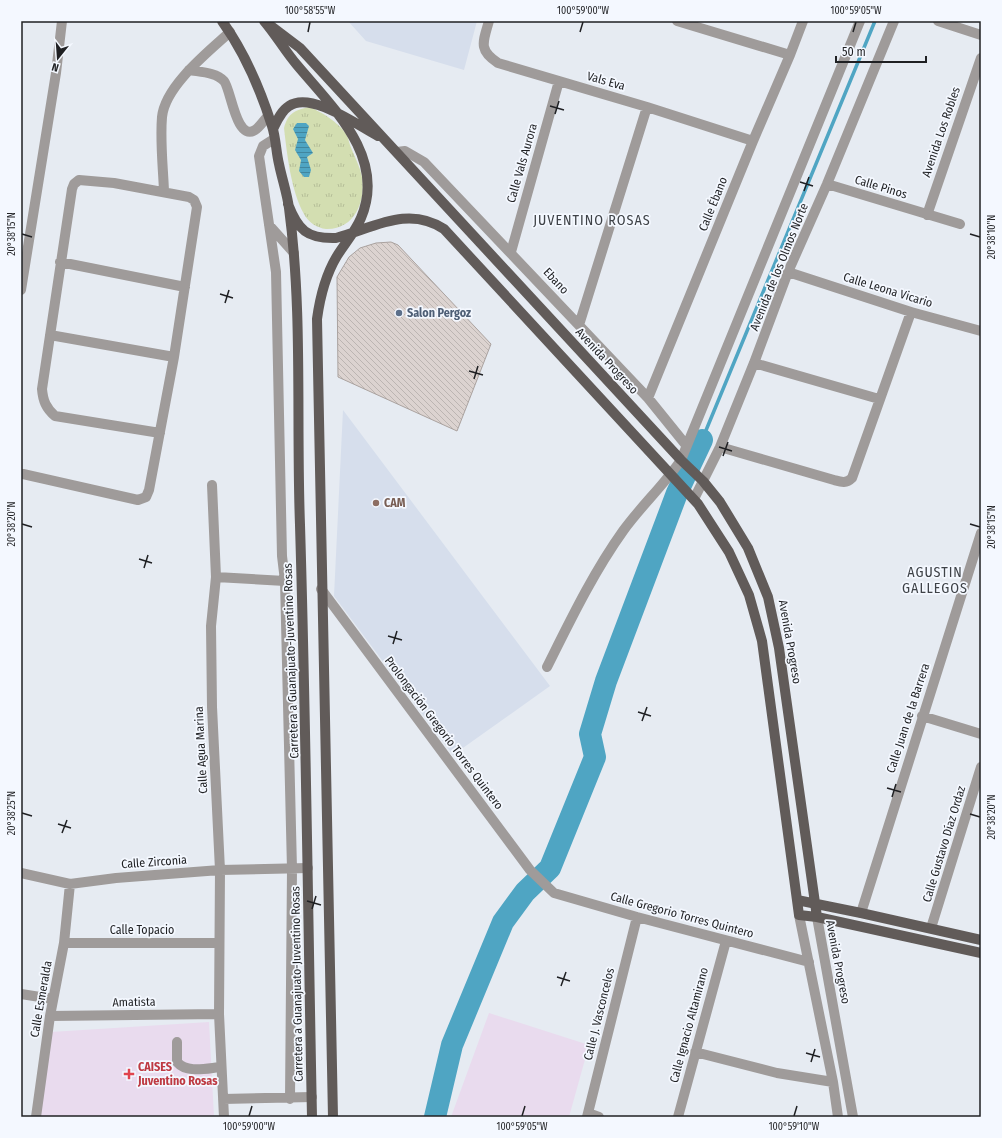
<svg xmlns="http://www.w3.org/2000/svg" width="1002" height="1138" font-family="'Fira Sans Condensed',sans-serif">
  <style>
    .built { fill: #d6deec }
    .medical { fill: #e9dbee }
    .park { fill: url(#park-tufts) }
    .water { fill: url(#water-rules) }
    .lines { fill: none; stroke-linecap: round; stroke-linejoin: round }
    .stream { stroke: #4fa5c3; stroke-width: 3.5 }
    .river { stroke: #4fa5c3; stroke-width: 22 }
    .building { fill: url(#building-back-hatch); stroke: #aaa29f }
    .minor { stroke: #9f9b9a; stroke-width: 10 }
    .major { stroke: #615b59; stroke-width: 10 }
    .ticks { fill: none; stroke: #1f2023; stroke-width: 1.5 }
    .service-dot { fill: #5c6f8a; stroke: #f4f8ff; stroke-width: 1.5 }
    .education-dot { fill: #8d6e63; stroke: #f4f8ff; stroke-width: 1.5 }
    .health-dot { fill: #e0444e; stroke: #f4f8ff; stroke-width: 1.5 }
    .labels { text-anchor: middle; dominant-baseline: central; stroke-width: 3.5; stroke-linejoin: round; paint-order: stroke }
    .street-label { font-size: 12px; fill: #1f2023; stroke: #f4f8ff }
    .service-label { font-size: 12px; font-weight: bold; fill: #4e5e75; stroke: #f4f8ff; text-anchor: start }
    .education-label { font-size: 12px; font-weight: bold; fill: #785e54; stroke: #f4f8ff; text-anchor: start }
    .health-label { font-size: 12px; font-weight: bold; fill: #be3a42; stroke: #f4f8ff; text-anchor: start }
    .quarter-label { font-size: 14px; letter-spacing: 1px; fill: #3e4247; stroke: #f4f8ff }
    .neatline { fill: none; stroke: #1f2023; stroke-width: 1.5 }
    .ticks-label { font-size: 10px; text-anchor: middle; fill: #1f2023 }
  </style>
  <defs>
    <pattern id="park-tufts" width="24" height="20" patternUnits="userSpaceOnUse"><rect width="24" height="20" fill="#d3deb1"/><path d="M3 7l-1-3M5 7V3M7 7l1-3M15 17l-1-3M17 17v-4M19 17l1-3" fill="none" stroke="#b5be98"/></pattern>
    <pattern id="water-rules" width="6" height="5" patternUnits="userSpaceOnUse"><rect width="6" height="5" fill="#4fa5c3"/><path d="M0 2.5h6" fill="none" stroke="#41869e"/></pattern>
    <pattern id="building-back-hatch" width="6" height="6" patternUnits="userSpaceOnUse"><rect width="6" height="6" fill="#dcd3d0"/><path d="M-1 5l2 2M0 0l6 6M5-1l2 2" fill="none" stroke="#bcb5b2"/></pattern>
  </defs>
  <rect width="100%" height="100%" fill="#e6ebf2"/>
  <path class="built" d="M348,21H477L464,70L366,41Z
    M343,410L550,686L453,755L334,596Z"/>
  <path class="medical" d="M489,1013L589,1045L569,1117H451Z
    M209,1022L214,1117H40L51,1032Z"/>
  <path class="park" d="M309,107C322,112 338,122 346,134C348,137 349,142 350,145C354,156 360,166 362,177C366,202 354,230 326,229C317,228 308,222 304,214C291,191 287,154 284,128C288,113 295,110 309,107Z"/>
  <path class="water" d="M297,123H306L309,126L305,140L313,153L307,157L311,170L309,177H304L299,171L301,160L295,150L298,139L293,129Z"/>
  <g class="lines">
    <path class="stream" d="M702,440L875,21"/>
    <path class="river" d="M435,1117L452,1045L503,922L525,892L550,868L595,757L590,734L606,681L677,493L702,440"/>
  </g>
  <path class="building" d="M391,242L398,245L491,344L457,431L338,377L337,277L349,257L360,248L376,243Z"/>
  <g class="lines">
    <path class="minor" d="M489,21C483,42 478,50 498,63L647,107L753,141
      M677,21L790,55
      M938,21L981,35
      M189,70C199,72 216,72 224,81C231,89 236,142 255,130C260,127 264,120 268,116
      M274,139L263,146L259,156L276,272L282,556L285,581L292,869L290,1099
      M397,152L405,151L424,162L648,398L686,445
      M827,184L960,224
      M164,191C163,167 160,141 162,117C165,86 208,52 230,32
      M927,215L981,58
      M269,225L294,253
      M511,252L559,81
      M60,262L185,287
      M788,272L911,312L981,331
      M21,290L56,73L62,21
      M579,325L647,107
      M50,335L174,357
      M754,363L879,399
      M648,398L753,141L790,55L803,21
      M720,447L834,480C841,482 846,484 852,478L911,312
      M23,474L138,500L146,497L149,490L174,357L197,207L194,200L189,197L114,183L79,180L74,184L72,189L42,389C43,401 46,408 55,416L160,433
      M212,485L216,577L211,626L212,707L220,870L219,1014L224,1117
      M694,499L720,447L754,363L788,272L827,184L894,21
      M216,577L285,581
      M321,589L530,870L554,893L637,917L809,962
      M547,667C570,621 593,573 623,531C641,506 664,485 681,460L860,21
      M922,716L981,734
      M21,873L70,884L116,878L220,870L308,868
      M861,913L981,533
      M799,915L833,1082L838,1117
      M817,917L853,1117
      M931,928L981,767
      M64,943H219
      M21,994L53,999
      M50,1016L219,1014
      M177,1042V1062C187,1074 208,1068 221,1067
      M695,1052L777,1073L833,1082
      M223,1099L312,1097
      M588,1113L599,1117
      M36,1117L50,1016L64,943L70,884
      M587,1117L637,917
      M678,1117L726,941"/>
    <path class="major" d="M222,21C245,53 260,88 272,126C276,138 276,152 279,164C282,179 287,193 289,208C303,313 296,420 300,525C306,723 308,920 312,1117
      M264,21C276,35 285,51 297,65C332,107 387,157 361,218C355,232 345,243 337,256C325,276 320,297 317,319L333,1117
      M271,26L300,48L681,460L703,481L720,502L748,548L768,597L779,648L817,917
      M273,129C277,121 281,111 289,106C311,91 357,125 378,136
      M288,204C298,230 307,239 336,238C373,228 408,205 444,229L698,504L729,552L749,595L762,641L799,915L817,917L981,953
      M797,900L861,913L981,940"/>
  </g>
  <path class="ticks" d="M308,32L310,22M580,32L583,22M853,32L856,22M550,106L564,110M555,114L559,101M800,182L813,186M804,191L809,177M22,234L32,237M970,234L980,237M220,294L233,298M225,303L229,290M469,371L483,375M474,379L478,366M719,447L732,451M723,456L728,442M22,524L32,527M970,524L980,527M139,559L152,563M144,568L148,555M388,636L402,640M393,644L397,631M638,712L651,716M642,721L647,707M887,788L901,792M892,797L896,784M22,813L32,816M970,814L980,817M58,824L71,828M62,833L67,820M307,901L321,905M312,909L316,896M557,977L570,981M561,986L566,972M806,1053L820,1057M811,1062L815,1049M249,1116L252,1106M522,1116L525,1106M794,1116L797,1106"/>
  <circle class="service-dot" cx="399" cy="313" r="4"/>
  <circle class="education-dot" cx="376" cy="503" r="4"/>
  <path class="health-dot" d="M127 1068h4v4h4v4h-4v4h-4v-4h-4v-4h4z"/>
  <g class="labels">
    <g class="street-label">
      <text transform="translate(606 81) rotate(16)">Vals Eva</text>
      <text transform="translate(941 132) rotate(-71)">Avenida Los Robles</text>
      <text transform="translate(522 163) rotate(-74)">Calle Vals Aurora</text>
      <text transform="translate(881 187) rotate(17)">Calle Pinos</text>
      <text transform="translate(713 204) rotate(-68)">Calle Ébano</text>
      <text transform="translate(779 267) rotate(-68)">Avenida de los Olmos Norte</text>
      <text transform="translate(556 281) rotate(47)">Ebano</text>
      <text transform="translate(888 290) rotate(17)">Calle Leona Vicario</text>
      <text transform="translate(607 361) rotate(47)">Avenida Progreso</text>
      <text transform="translate(790 642) rotate(80)">Avenida Progreso</text>
      <text transform="translate(291 661) rotate(-92)">Carretera a Guanajuato-Juventino Rosas</text>
      <text transform="translate(908 718) rotate(-72)">Calle Juan de la Barrera</text>
      <text transform="translate(444 733) rotate(53)">Prolongación Gregorio Torres Quintero</text>
      <text transform="translate(201 750) rotate(-93)">Calle Agua Marina</text>
      <text transform="translate(944 844) rotate(-73)">Calle Gustavo Díaz Ordaz</text>
      <text transform="translate(154 862) rotate(-4)">Calle Zirconia</text>
      <text transform="translate(682 915) rotate(15)">Calle Gregorio Torres Quintero</text>
      <text x="142" y="930">Calle Topacio</text>
      <text transform="translate(838 962) rotate(79)">Avenida Progreso</text>
      <text transform="translate(297 984) rotate(-91)">Carretera a Guanajuato-Juventino Rosas</text>
      <text transform="translate(41 999) rotate(-80)">Calle Esmeralda</text>
      <text transform="translate(134 1002) rotate(-1)">Amatista</text>
      <text transform="translate(599 1014) rotate(-76)">Calle J. Vasconcelos</text>
      <text transform="translate(689 1025) rotate(-75)">Calle Ignacio Altamirano</text>
    </g>
    <g class="service-label">
      <text x="407" y="313">Salon Pergoz</text>
    </g>
    <g class="education-label">
      <text x="384" y="503">CAM</text>
    </g>
    <g class="health-label">
      <text x="138" y="1067">CAISES<tspan x="138" dy="14">Juventino Rosas</tspan></text>
    </g>
    <g class="quarter-label">
      <text x="592" y="220">JUVENTINO ROSAS</text>
      <text x="935" y="572">AGUSTIN<tspan x="935" dy="16">GALLEGOS</tspan></text>
    </g>
  </g>
  <rect width="1002" height="1138" fill="none" stroke="#f4f8ff" stroke-width="44"/>
  <g transform="translate(58 58) rotate(197)" stroke="#f4f8ff" stroke-width="3" paint-order="stroke">
  <path d="M0-3L7 15L0 10L-7 15Z" fill="#1f2023"/>
  <text y="-6" font-size="11" font-weight="bold" text-anchor="middle" fill="#1f2023">N</text>
  </g>
  <path d="M836 56v6h90v-6" fill="none" stroke="#1f2023" stroke-width="2"/>
  <text x="842" y="56" font-size="12" fill="#1f2023" stroke="#f4f8ff" stroke-width="3" paint-order="stroke">50 m</text>
  <rect x="22" y="22" width="958" height="1094" class="neatline"/>
  <g class="ticks-label">
    <text x="310" y="14">100°58'55"W</text>
    <text x="583" y="14">100°59'00"W</text>
    <text x="856" y="14">100°59'05"W</text>
    <text transform="translate(11 234) rotate(-90)" y="4">20°38'15"N</text>
    <text transform="translate(991 237) rotate(-90)" y="4">20°38'10"N</text>
    <text transform="translate(11 524) rotate(-90)" y="4">20°38'20"N</text>
    <text transform="translate(991 527) rotate(-90)" y="4">20°38'15"N</text>
    <text transform="translate(11 813) rotate(-90)" y="4">20°38'25"N</text>
    <text transform="translate(991 817) rotate(-90)" y="4">20°38'20"N</text>
    <text x="249" y="1130">100°59'00"W</text>
    <text x="522" y="1130">100°59'05"W</text>
    <text x="794" y="1130">100°59'10"W</text>
  </g>
</svg>
